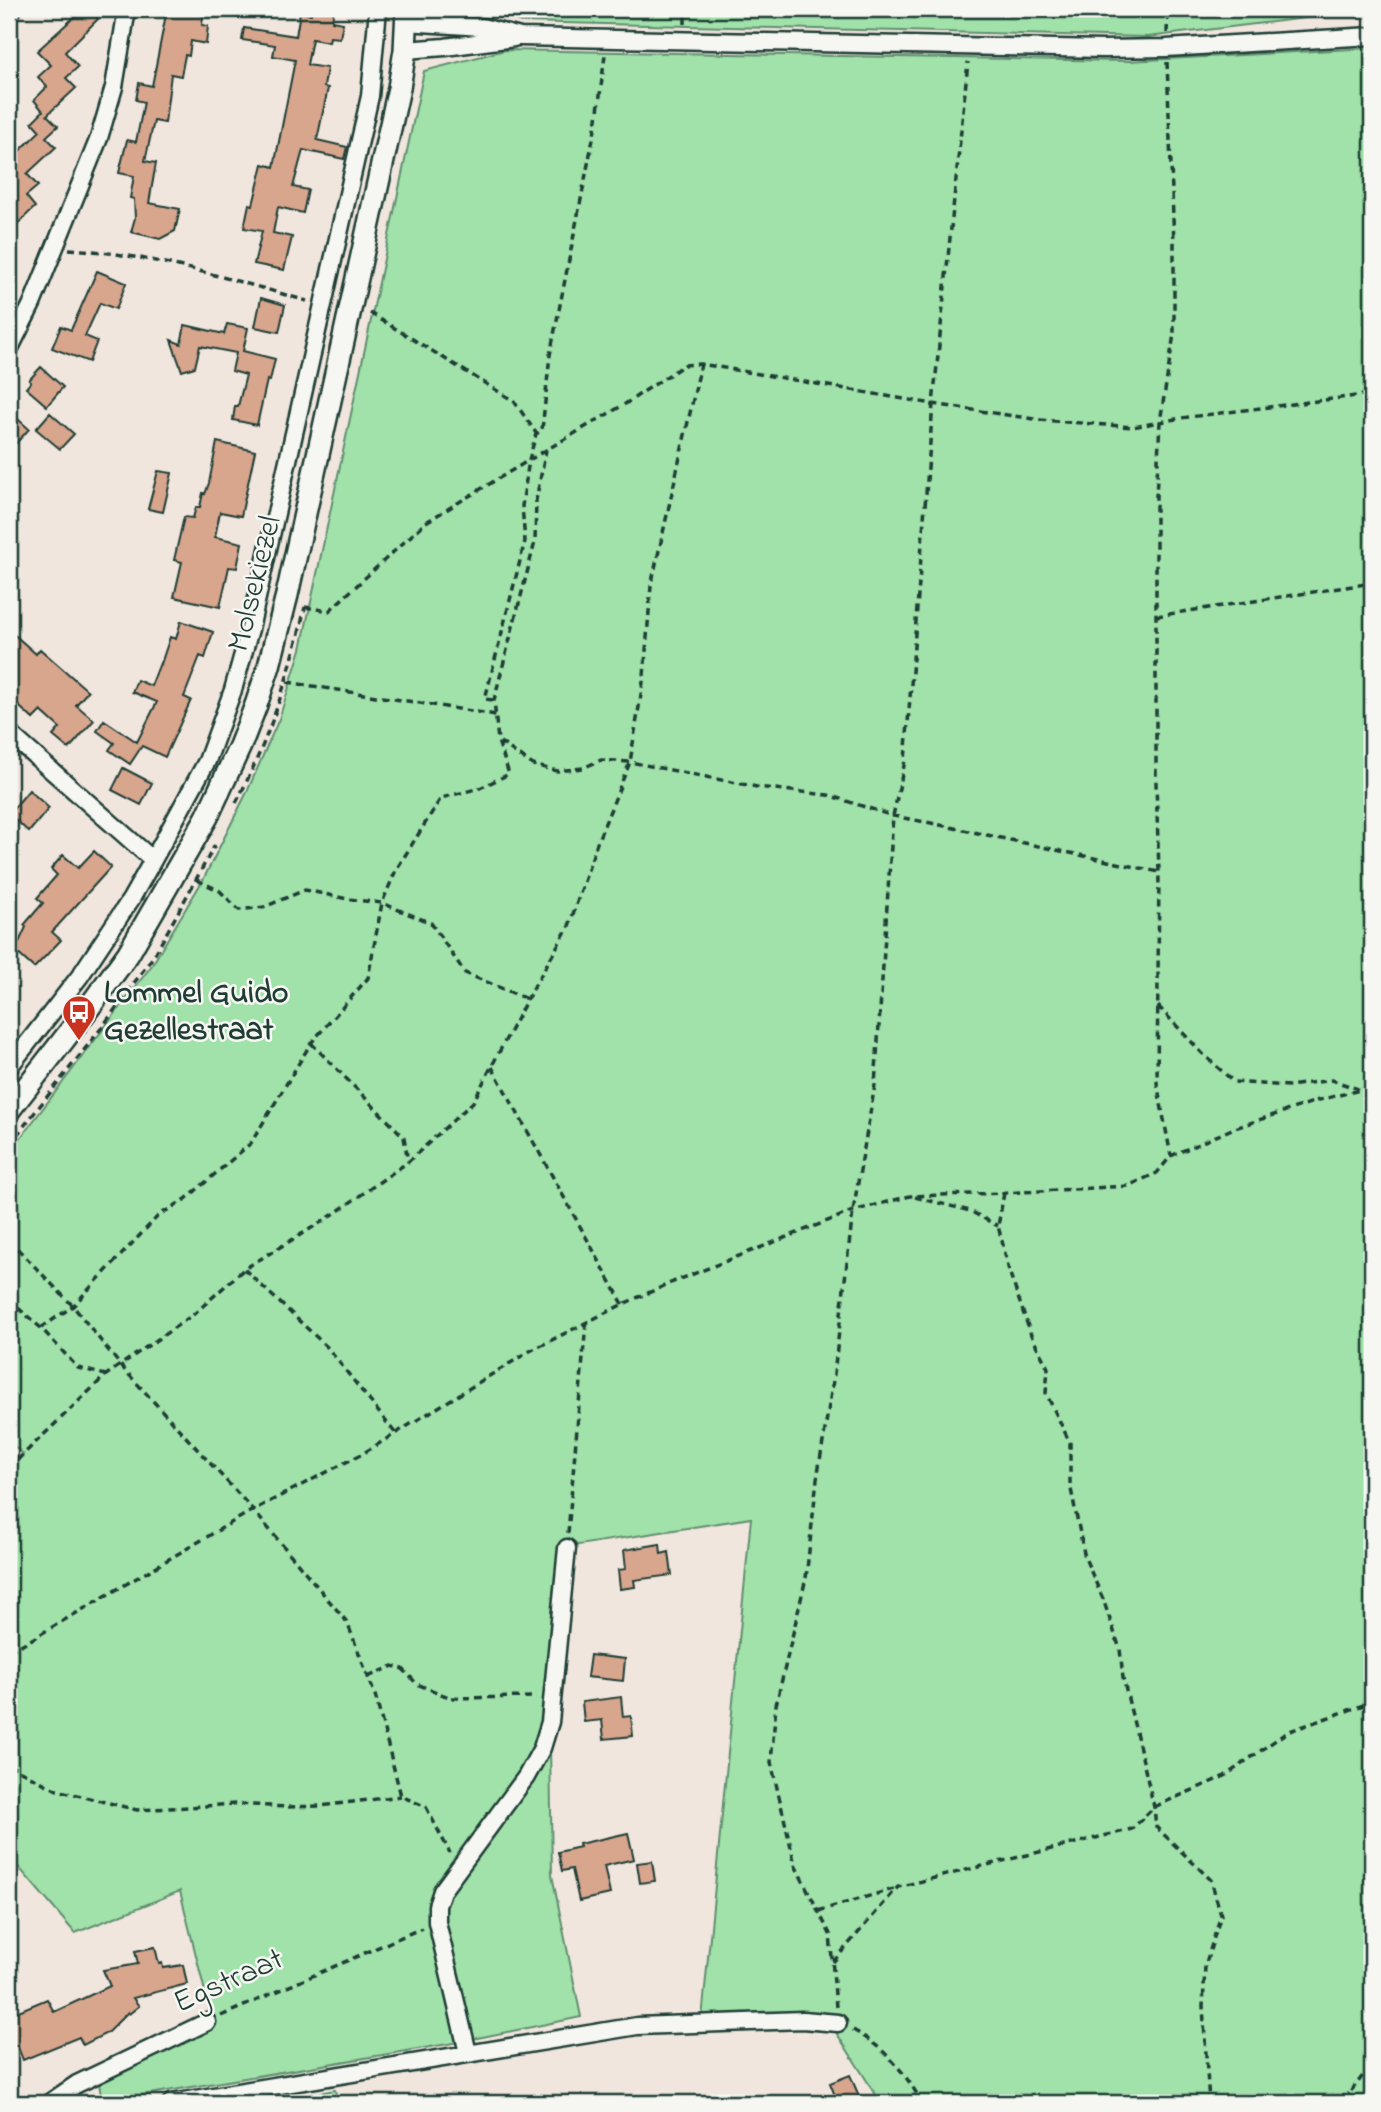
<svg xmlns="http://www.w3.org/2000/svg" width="1381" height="2112" font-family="'Indie Flower',sans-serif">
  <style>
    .green { fill: #a1e1aa; stroke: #608f6f; stroke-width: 2 }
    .building { fill: #d8a58d; stroke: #1f3d34; stroke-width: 2 }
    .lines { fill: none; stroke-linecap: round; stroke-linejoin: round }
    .street-casing { stroke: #1f3d34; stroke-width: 21 }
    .secondary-casing { stroke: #1f3d34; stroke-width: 26 }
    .path { stroke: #1f3d34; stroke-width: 3.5; stroke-dasharray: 7 5; stroke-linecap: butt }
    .street { stroke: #f6f6f2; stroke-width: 16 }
    .secondary { stroke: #f6f6f2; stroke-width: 21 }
    .labels { text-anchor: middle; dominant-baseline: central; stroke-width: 5; stroke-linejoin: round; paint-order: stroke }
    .street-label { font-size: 32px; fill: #1f3d34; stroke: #f6f6f2 }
    .poi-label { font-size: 32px; font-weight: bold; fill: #1f3d34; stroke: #f6f6f2; text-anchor: start }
  </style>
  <rect width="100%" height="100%" fill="#f0e6de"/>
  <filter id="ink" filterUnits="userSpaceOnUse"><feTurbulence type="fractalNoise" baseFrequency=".0143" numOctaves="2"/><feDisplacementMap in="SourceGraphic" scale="14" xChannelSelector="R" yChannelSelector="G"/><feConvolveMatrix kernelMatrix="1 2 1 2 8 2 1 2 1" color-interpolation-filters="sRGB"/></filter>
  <g filter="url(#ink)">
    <path class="green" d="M487,9H1372V10L1148,37L521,22Z
      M1372,48V2103H881L834,2029L756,2027L701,2029L751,1518L565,1547L550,1744L552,1875L581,2017L448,2044L102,2102L99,2083L214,2028L180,1891L75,1933L9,1856V1468L23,1454L9,1442V1153L152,965L204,878L247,792L279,719L301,649L424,71L505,50L1128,61Z
      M335,2090L338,2103H282V2100Z"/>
    <path class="building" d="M83,9H89L98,19L65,52L78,67L66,78L76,88L47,115L58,126L46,137L56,147L27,174L38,186L26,196L35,207L9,232V161L40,131L32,122L43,111L34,100L47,87L38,77L51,65L37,51Z
      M167,9H204L202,25L208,26L206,44L191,41L189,56L185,55L181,76L171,74L165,123L154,121L145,161L156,163L149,203L180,209L175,231L160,239L131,232L135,218L134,199L130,198L134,176L119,173L127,140L136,142L144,102L136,100L139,83L152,86Z
      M312,9H334L332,21L343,23L340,38L330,37L329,42L312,39L307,65L327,68L324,87L328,88L317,140L347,147L344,159L303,150L293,187L308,190L303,213L278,207L273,233L292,237L284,270L254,264L262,231L244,228L249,204L253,205L263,164L274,167L295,60L273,56L275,45L242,40L244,28L296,36L300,12L311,14Z
      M97,271L126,283L116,309L100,303L85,336L97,341L89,362L52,348L61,326L71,330Z
      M261,298L285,305L279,332L255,327Z
      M227,324L248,328L243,351L275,359L270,381L267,380L257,425L233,420L235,406H238L246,375L232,371L236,353L200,346L195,367L182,371L171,340L181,344L185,325L224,334Z
      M41,367L63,387L47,406L26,388L31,382L29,380Z
      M9,411L29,429L9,451Z
      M50,413L74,434L60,449L36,429Z
      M217,442L255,451L241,516L220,512L215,537L242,543L237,568L229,567L220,607L174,597L182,562L174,560L184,517L193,518L196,507H200L203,493L205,494L209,483Z
      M158,471L172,473L163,512L148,509Z
      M181,621L213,632L205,658L200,656L184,697L191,700L165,757L142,746L130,764L109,750L114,743L97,731L104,720L137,742L157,702L132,692L137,680L151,686L160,663L161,664L170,637L176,639Z
      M9,630L36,654L40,649L88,691L76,705L94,720L69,749L53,736L60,728L41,711L33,719L9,697Z
      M123,768L152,783L141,805L112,790Z
      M29,790L49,808L29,832L9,814Z
      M94,851L111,867L52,932L61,940L34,968L15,951L26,927L24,925L43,903L37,898L57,875L51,869L63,855L78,868Z
      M660,1544L661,1554L669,1552L672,1575L634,1580L635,1587L620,1589L618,1570L626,1569L624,1550Z
      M590,1655L625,1659L623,1681L587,1677Z
      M621,1697L623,1717L631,1716L633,1736L604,1739L602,1720L584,1722L582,1702Z
      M628,1833L634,1859L604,1866L610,1894L579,1901L572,1869L562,1871L558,1852L580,1847L579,1844Z
      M652,1861L655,1881L640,1883L637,1863Z
      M155,1947L159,1964L162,1963L163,1968L183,1965L187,1984L133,1998L139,2006L129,2014L128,2012L107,2033L83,2045L79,2037L23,2060L17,2045L9,2048V2015L47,1999L54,2012L110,1986L103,1970L138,1964L135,1951Z
      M850,2075L862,2103H838L830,2083Z"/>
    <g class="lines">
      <g class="street-casing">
        <path id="street" d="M9,13L13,9
          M406,22L482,27L520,37L1104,49L1166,48L1372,36
          M405,50L445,47L514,38
          M9,350L32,304L99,138L114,87L127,9
          M9,733L153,860
          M9,1067L80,976L131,899L153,860L207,761L233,690L250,629L370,96L378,9
          M468,2053L437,1922V1906L442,1891L526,1777L542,1748L550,1722L567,1548
          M49,2103L77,2084L207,2022
          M171,2103L637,2026L803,2020L838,2023"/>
      </g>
      <g class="secondary-casing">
        <path id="secondary" d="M9,1110L90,1006L128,954L207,817L240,746L256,705L269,666L287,595L399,88L405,50L407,9"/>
      </g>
      <path class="path" d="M685,24V9
        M1167,33L1168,9
        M1167,62L1174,243V334L1160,422L1156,497V783L1159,872L1157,1083L1171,1156
        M69,249C150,254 230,279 307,301
        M370,313L514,401L536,433
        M305,607L329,611L426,522L546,450
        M1156,616L1372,583
        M287,682L496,715
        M493,700L485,699L525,541L522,506L529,460L536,434L542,430L550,355L597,119L605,55
        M500,742L533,765L557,771L583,768L601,760L630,762L757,787L828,795L893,816L931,823L1159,872
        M236,803C268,741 290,676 305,607
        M197,880L220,891L239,910L264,907L305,890L348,899L382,903L431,923L465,973L527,999
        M1158,1006L1202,1053L1234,1082L1288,1086L1332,1080L1358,1089
        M311,1043L404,1137L408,1162
        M492,1067L623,1304
        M9,1145L103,1026L155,954L215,845
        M1004,1193L998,1226L1003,1245L1009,1271L1031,1335L1048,1368L1046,1393L1070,1443V1484L1085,1558L1103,1599L1120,1649L1123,1678L1154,1807L1156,1827L1211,1880L1221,1915L1205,1966L1203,2006L1209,2103
        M915,1197L970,1211L998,1226
        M9,1240L73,1306L121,1366L253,1510L347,1622L375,1695L401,1796L426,1807L450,1853
        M244,1269L327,1347L396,1434
        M9,1300L41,1328L78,1368L106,1375
        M41,1328L73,1306L159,1215L186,1199L251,1143L311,1043L368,978L382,903L396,870L441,798L480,788L509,774L498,741L494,700L535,542L536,500L546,450L625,404L684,365L701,364L933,404L1041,420L1133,427L1181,418L1372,394
        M9,1468L106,1375L194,1314L244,1269L328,1218L408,1162L473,1102L527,999L569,926L598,840L630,762L644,676L651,586L701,364
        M568,1533L586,1323
        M9,1651L32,1639L253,1510L362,1454L530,1351L623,1304L673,1282L853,1211L910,1196L1004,1193L1128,1186L1157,1173L1171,1156L1232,1129L1319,1100L1372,1087
        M368,1677L393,1666L403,1669L417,1684L451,1698L536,1697
        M9,1765L57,1790L137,1810L237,1804L286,1807L320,1806L401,1796
        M818,1911L897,1888
        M833,1962L898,1887L1132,1829L1154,1807L1225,1776L1287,1732L1372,1702
        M836,2007L830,1934L795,1865L771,1762L776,1705L806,1578L817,1479L834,1374L853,1211L875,1085L893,816L905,761L933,404L968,62
        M221,2016L422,1928
        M853,2030C883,2046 906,2073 922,2103
        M1340,2103L1349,2093
        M1350,2103L1351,2091L1372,2064"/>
      <use href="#street" class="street"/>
      <use href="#secondary" class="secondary"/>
    </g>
  </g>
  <defs>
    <g id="bus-pin" transform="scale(1.75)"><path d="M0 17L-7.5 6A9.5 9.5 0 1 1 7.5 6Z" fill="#c8321e" stroke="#f6f6f2"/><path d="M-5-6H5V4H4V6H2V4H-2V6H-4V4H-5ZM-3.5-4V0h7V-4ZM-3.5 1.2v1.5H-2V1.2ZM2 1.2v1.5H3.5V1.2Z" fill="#fff"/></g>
  </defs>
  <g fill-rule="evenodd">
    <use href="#bus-pin" x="79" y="1012"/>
  </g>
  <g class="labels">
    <g class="street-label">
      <text transform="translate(256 584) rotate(-76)">Molsekiezel</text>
      <text transform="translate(229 1982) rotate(-24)">Egstraat</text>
    </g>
    <g class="poi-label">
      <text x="104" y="994">Lommel Guido<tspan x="104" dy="37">Gezellestraat</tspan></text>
    </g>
  </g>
  <rect width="1381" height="2112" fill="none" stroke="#f6f6f2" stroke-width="35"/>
  <rect x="18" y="18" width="1346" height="2077" fill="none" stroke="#1f3d34" stroke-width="2.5" filter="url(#ink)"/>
</svg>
